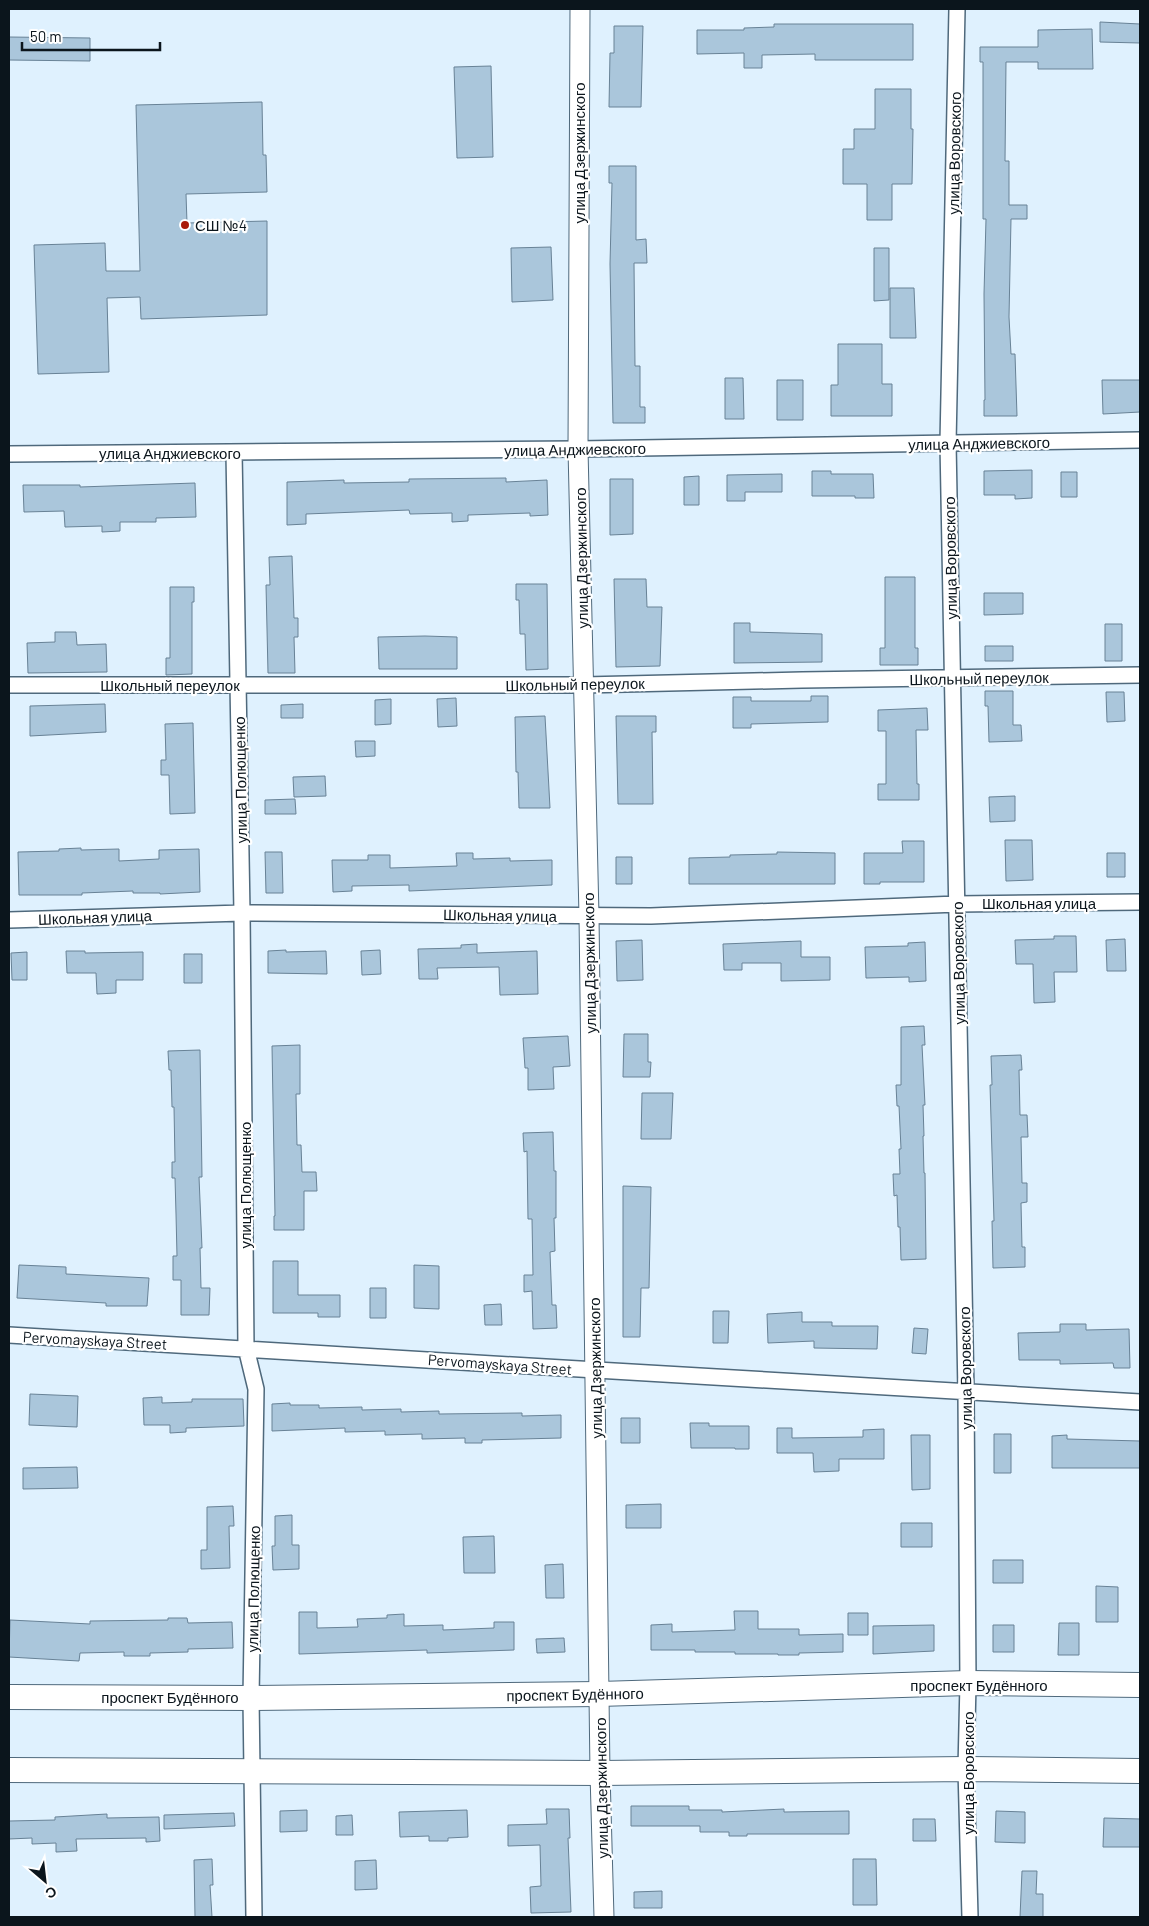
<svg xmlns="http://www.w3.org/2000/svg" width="1149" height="1926" font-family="Barlow,sans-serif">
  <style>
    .building { fill: #aac6db; stroke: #688296 }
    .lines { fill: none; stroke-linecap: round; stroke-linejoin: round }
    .minor-casing { stroke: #4f697c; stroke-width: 18 }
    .tertiary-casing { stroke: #4f697c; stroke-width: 21 }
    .primary-casing { stroke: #4f697c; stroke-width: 26 }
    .minor { stroke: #fff; stroke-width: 15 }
    .tertiary { stroke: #fff; stroke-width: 19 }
    .primary { stroke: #fff; stroke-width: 24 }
    .poi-dot { fill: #a91908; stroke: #fff; stroke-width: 2 }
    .labels { text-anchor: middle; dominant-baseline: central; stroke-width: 4.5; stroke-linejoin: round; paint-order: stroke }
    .street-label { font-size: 15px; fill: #0b151c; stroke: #fff }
    .poi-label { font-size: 15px; fill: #0b151c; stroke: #fff; text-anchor: start }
  </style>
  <rect width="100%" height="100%" fill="#dff1fe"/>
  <path class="building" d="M1100,22L1140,24V43L1100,42Z
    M774,24H913V60H815V54L762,55V68H744V53L697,54V30H744V28L774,27Z
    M614,26H643L641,107H609L610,53H614Z
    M1092,29L1093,69H1038V62H1006L1005,161H1009V205H1027V219H1011L1009,317L1011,354H1015L1017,416H984V400H985L984,294L986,219H983V62H980V47H1038V30Z
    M9,37L90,38V61L9,60Z
    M491,66L493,157L457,158L454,67Z
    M875,89H911V129H913L912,184H892V220H867V184H843V149H854V129H875Z
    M262,102L263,155H266L267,192L186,194L187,223L267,221V315L141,319L140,297L107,298L109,372L38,374L34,245L105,243L106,271H140L136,105Z
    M609,166H636V240L646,239L647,263H634L635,366H640V407H645V423H613L610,264L612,183H609Z
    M551,247L553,300L512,302L511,248Z
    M874,248H889V300L874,301Z
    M890,288H914L916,338H890Z
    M838,344H882V384H892V416H831V385H838Z
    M725,378H743L744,419H725Z
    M777,380H803V420H777Z
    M1102,380H1140V412L1103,414Z
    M1032,470V498L1015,499V495H984V471Z
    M812,471H831V474H873L874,498H855V496H812Z
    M1061,472H1077V497H1061Z
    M782,474V492H745V501H727V475Z
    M699,476V505H684V477Z
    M506,478V482L547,480L548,515L530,516V513L468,515V521L452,522V513L410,514L409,510L306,514V524L287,525V482L344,480V483L409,482V479Z
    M610,479H633V534L610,535Z
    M195,483L196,517L156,518V522H120V531L102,532V526L65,527L64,511L24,512L23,485H80V487Z
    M292,556L294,618H298V637H294L295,673H268L266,585H270L269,557Z
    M885,577H915V648H918V665H880V648H885Z
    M614,579H646L647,607H662L660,666L616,667Z
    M516,584H547L548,669L526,670L525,634H520L519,600H516Z
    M170,587H194V602H192V674L166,675V658H170Z
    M984,593H1023V614L984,615Z
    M734,623H750V632L822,634V662L734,663Z
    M1105,624H1122V661H1105Z
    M55,632H76L77,645L106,644L107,672L28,673L27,643L55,642Z
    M425,636L457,637V669H379L378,637Z
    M985,646H1013V661H985Z
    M985,691H1013V725H1021L1022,741L989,742L988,706H985Z
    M1106,692H1124L1125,721L1107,722Z
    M811,696H828V722L751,724V728H733V697H751V701H811Z
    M456,698L457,726L438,727L437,699Z
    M391,699V724L375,725V700Z
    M105,704L106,732L30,736V706Z
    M303,704V718H281V705Z
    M927,708L928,730H916L917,784H919V800H878V784H886V731H878V710Z
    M545,716L550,808H519L518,772H516L515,717Z
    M616,716H656V732H652L653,804H618Z
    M193,723L195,813L170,814L169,775H161V760H166L165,724Z
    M355,741H375V756L356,757Z
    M325,776L326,796L294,797L293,777Z
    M1015,796V821L990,822L989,797Z
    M295,799L296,814H265V800Z
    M1005,840H1032L1033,880L1006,881Z
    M902,841H924V882H880V884H864V853H903Z
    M81,848V850L119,849V861L159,859V850L199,849L200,892L160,894V893H133V891L82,893V895H19L18,852L59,851V849Z
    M265,852H282L283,893H266Z
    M777,852L835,853V884H689V858L730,857V855L777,854Z
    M456,853H473V859L510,858V861L552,860V885L409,891V885L352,886V891L333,892L332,860H368V855H390V868L457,866Z
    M1107,853H1125V877H1107Z
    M616,857H632V884H616Z
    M1054,936H1076L1077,972H1054L1055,1002L1034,1003L1033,964H1016L1015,940L1054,939Z
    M1125,939L1126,971H1107L1106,940Z
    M642,940L643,980L617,981L616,941Z
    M801,941V957H830V980L781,981V963H742V970H724L723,944Z
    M925,942L926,981L909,982V977L866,978L865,947L908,946V943Z
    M477,944V953L537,951L538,994L500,995L499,967L437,968L438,979H419L418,949L461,948V945Z
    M286,950V952L326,951L327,974L268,973V951Z
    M380,950L381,974L362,975L361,951Z
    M66,951H85V953L143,952V980H116V993L97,994L96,973H67Z
    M27,952V980H12L11,953Z
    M184,954H202V983H184Z
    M924,1026L925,1045H922L925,1105H923L924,1136H923L924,1173H925L926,1259L901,1260L900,1227H898L897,1195L894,1196L893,1174H900L899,1149H901L899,1106H897L896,1085H901V1027Z
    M624,1034H648V1062H651L650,1077H623Z
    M568,1036L570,1066L553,1067L554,1089L528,1090V1068H525L523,1038Z
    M300,1045V1094H296L297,1145H301L302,1172H316L317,1191H304V1230H274V1216H275L272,1046Z
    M200,1050L202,1177H199L202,1248H200L201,1288H210L209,1315H181V1280H173V1256H177L176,1214L175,1178H172V1162H175L174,1107H172L171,1070H169L168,1051Z
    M1021,1055L1022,1070H1019L1020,1115H1027L1028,1137H1021L1022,1183H1027V1202L1021,1203L1022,1247H1025V1267L993,1268L992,1221H994L990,1085H992L991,1056Z
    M642,1093H673L671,1139H641Z
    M553,1132L554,1171H556V1218H554L555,1251L550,1252L552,1305H556L557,1328L533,1329L532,1291L524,1292V1275H533L532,1219H528L527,1151L524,1152L523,1133Z
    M623,1186L651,1187L649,1288H641L640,1337H623Z
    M273,1261H298V1295H340V1317H318V1313H273Z
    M19,1265L66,1267V1274L149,1278L147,1306H106V1303L17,1298Z
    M414,1265L439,1266V1309L414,1308Z
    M370,1288H386V1318H370Z
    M501,1304L502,1325H485L484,1305Z
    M713,1311H729L728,1343H713Z
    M802,1312V1322H832V1326H878L877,1349L814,1348V1341L768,1343L767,1314Z
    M1060,1324H1086V1330L1129,1329L1130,1368H1114L1113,1363L1060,1364V1360H1019L1018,1333L1060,1332Z
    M914,1328L928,1329L926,1354L912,1353Z
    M30,1394L78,1396L77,1427L29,1425Z
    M162,1397V1403L192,1402V1399H243L244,1426L186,1428V1432L170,1433V1425H144L143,1398Z
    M290,1403V1405H319V1408L362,1407V1410L401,1409V1412L439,1411V1414L522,1413V1416L561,1415V1438L482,1440V1443H465V1438L422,1439V1434L385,1435V1431L345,1432V1428L272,1431V1404Z
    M621,1418H640V1443H621Z
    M690,1423H709V1426H749V1449H735V1448H691Z
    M777,1428H792V1438L863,1437V1430L884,1429V1459H839V1471L814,1472L813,1453H777Z
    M994,1434H1011V1473H994Z
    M911,1435H930V1489L912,1490Z
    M1067,1435V1439L1140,1441V1468H1052V1436Z
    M77,1467L78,1488L23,1489V1468Z
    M661,1504V1528H626V1505Z
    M233,1506L234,1526H229L230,1568L201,1569V1550H207V1507Z
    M292,1515V1545H299V1569L273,1570L272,1546H275V1516Z
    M901,1523H932V1547H901Z
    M494,1536L495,1573H464L463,1537Z
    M993,1560H1023V1583H993Z
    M563,1564L564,1598H546L545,1565Z
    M1096,1586L1118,1587V1622H1096Z
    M734,1611H758V1629H799V1635L843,1634V1652L799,1653V1655H778V1654H735V1652H695V1650H651V1625L672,1624V1632L735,1630Z
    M299,1612H317V1628L358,1627L357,1619L387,1618V1615L404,1614V1626L443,1625V1630L494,1628V1622H514V1650L427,1653V1650L299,1654Z
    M848,1613H868V1635H848Z
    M168,1618H187L188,1623L232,1622L233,1648L188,1649V1652L150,1653V1656H124V1652L80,1653L79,1661L9,1657L10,1620L90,1624V1621L168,1620Z
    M1059,1623H1079V1655H1058Z
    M934,1625V1651L873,1654V1626Z
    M993,1625H1014V1652H993Z
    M564,1638L565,1652L537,1653L536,1639Z
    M631,1806H689V1810H722V1812L784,1809V1812L849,1811V1834H747V1836H729V1832H700V1826H631Z
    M546,1809H569L570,1838H568L571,1912L531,1913L530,1887L541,1886L540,1845L508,1846V1825L547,1824Z
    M307,1810V1831L280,1832V1811Z
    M467,1810L468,1837L448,1838V1841H429V1836L400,1837L399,1812Z
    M996,1811L1025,1812V1843L995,1842Z
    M234,1813L235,1826L164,1829V1815Z
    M107,1814V1818L159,1817L160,1841L146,1842V1838L76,1839L77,1851L56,1852V1843L32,1844V1838L9,1839V1821L55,1820V1817Z
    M352,1815L353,1835H336V1816Z
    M1104,1818L1140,1819V1847H1103Z
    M913,1819H935L936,1841H913Z
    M212,1859L213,1885H210L212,1917H195L194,1860Z
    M853,1859H876L877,1905H853Z
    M376,1860L377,1889L355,1890V1861Z
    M1022,1871H1037L1036,1894H1043V1917H1020Z
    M662,1891V1908H634V1892Z"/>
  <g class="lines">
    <g class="minor-casing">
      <path id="minor" d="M957,9L948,443L966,1393L968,1683L966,1769L970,1917
        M234,452L242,913L246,1348L256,1389L251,1698L254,1917
        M9,454L578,449L1140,440
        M9,685H584L802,680L1140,675
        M9,920L242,913L651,916L957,904L1140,902
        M9,1335C386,1355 763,1383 1140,1402"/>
    </g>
    <g class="tertiary-casing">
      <path id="tertiary" d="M580,9L578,449L589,916L600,1773L604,1917"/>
    </g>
    <g class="primary-casing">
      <path id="primary" d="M9,1697L251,1698L599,1694L968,1683L1140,1685
        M9,1770L600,1773L966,1769L1140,1771"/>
    </g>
    <use href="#minor" class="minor"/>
    <use href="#tertiary" class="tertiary"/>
    <use href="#primary" class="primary"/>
  </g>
  <circle class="poi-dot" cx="185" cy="225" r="5"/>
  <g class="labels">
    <g class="street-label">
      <text transform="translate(579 153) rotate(-90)">улица Дзержинского</text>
      <text transform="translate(954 153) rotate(-89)">улица Воровского</text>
      <text transform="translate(979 443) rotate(-1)">улица Анджиевского</text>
      <text transform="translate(575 449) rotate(-1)">улица Анджиевского</text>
      <text x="170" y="453">улица Анджиевского</text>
      <text transform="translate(581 558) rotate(-91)">улица Дзержинского</text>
      <text transform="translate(950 558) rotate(-91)">улица Воровского</text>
      <text transform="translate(979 678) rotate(-1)">Школьный переулок</text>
      <text transform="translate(575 684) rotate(-1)">Школьный переулок</text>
      <text x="170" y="685">Школьный переулок</text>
      <text transform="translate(240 780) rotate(-91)">улица Полющенко</text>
      <text x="1039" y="903">Школьная улица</text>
      <text transform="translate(500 915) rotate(1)">Школьная улица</text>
      <text transform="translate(95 917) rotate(-2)">Школьная улица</text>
      <text transform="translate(589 963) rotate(-91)">улица Дзержинского</text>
      <text transform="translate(958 963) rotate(-91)">улица Воровского</text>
      <text transform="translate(245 1185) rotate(-90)">улица Полющенко</text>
      <text transform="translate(95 1340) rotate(3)">Pervomayskaya Street</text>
      <text transform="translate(500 1364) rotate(4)">Pervomayskaya Street</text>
      <text transform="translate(595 1368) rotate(-91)">улица Дзержинского</text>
      <text transform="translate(965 1368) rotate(-91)">улица Воровского</text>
      <text transform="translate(253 1589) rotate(-89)">улица Полющенко</text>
      <text x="979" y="1685">проспект Будённого</text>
      <text transform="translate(575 1694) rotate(-1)">проспект Будённого</text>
      <text x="170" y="1697">проспект Будённого</text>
      <text transform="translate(968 1773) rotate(-90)">улица Воровского</text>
      <text transform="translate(601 1788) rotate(-91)">улица Дзержинского</text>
    </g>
    <g class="poi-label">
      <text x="195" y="225">СШ №4</text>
    </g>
  </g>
  <rect width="1149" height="1926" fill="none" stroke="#0b151c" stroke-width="20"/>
  <g transform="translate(45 1881) rotate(152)" stroke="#ffffff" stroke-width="4" paint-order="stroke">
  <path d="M0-4L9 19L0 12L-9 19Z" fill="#0b151c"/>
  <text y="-8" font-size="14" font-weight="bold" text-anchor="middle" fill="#0b151c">С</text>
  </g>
  <path d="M22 42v8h138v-8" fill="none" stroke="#0b151c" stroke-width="2.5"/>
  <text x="30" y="42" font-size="15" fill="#0b151c" stroke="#ffffff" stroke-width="4" paint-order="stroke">50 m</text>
</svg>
